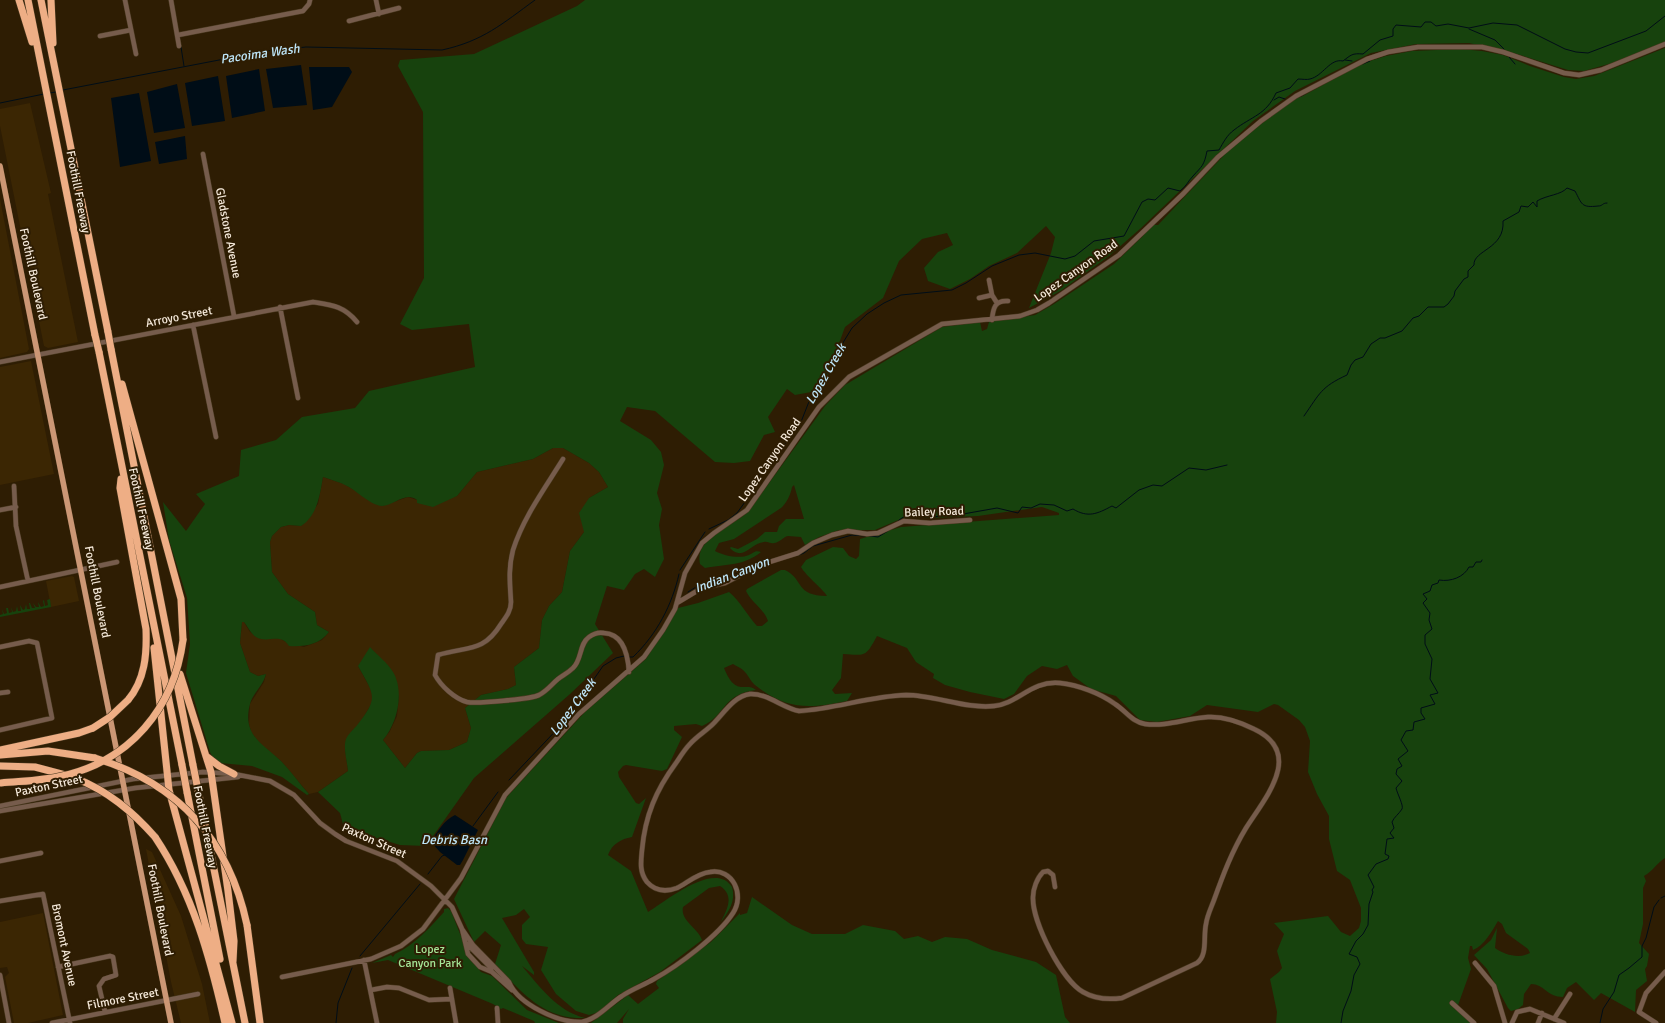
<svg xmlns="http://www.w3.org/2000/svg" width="1665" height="1023" font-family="Signika,sans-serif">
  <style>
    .built { fill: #3b2603 }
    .green { fill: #17420d }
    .water { fill: #000d17 }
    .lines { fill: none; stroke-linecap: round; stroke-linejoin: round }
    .stream { stroke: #000d17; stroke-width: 1 }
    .minor-casing { stroke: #4a3a21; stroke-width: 5.5 }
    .major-casing { stroke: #4a3a21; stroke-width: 6 }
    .highway-casing { stroke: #4a3a21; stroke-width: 8 }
    .minor { stroke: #765c4c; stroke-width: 4.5 }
    .major { stroke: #cc9775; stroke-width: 5.5 }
    .highway { stroke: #eeae85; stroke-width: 7 }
    .highway-bridge-casing { stroke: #4a3a21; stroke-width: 8; stroke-linecap: butt }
    .highway-bridge { stroke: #eeae85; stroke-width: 7 }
    .labels { text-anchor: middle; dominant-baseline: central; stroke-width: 4; stroke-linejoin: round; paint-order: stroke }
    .street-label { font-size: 12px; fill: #f5e9da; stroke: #2e1d03 }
    .park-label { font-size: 12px; fill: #a4e496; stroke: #2e1d03 }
    .water-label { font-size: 13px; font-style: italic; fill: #bee6f9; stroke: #2e1d03 }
  </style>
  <rect width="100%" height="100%" fill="#2e1d03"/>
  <path class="built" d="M30,103L51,193L48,194L78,342L48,348L44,346L0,126V109Z
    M0,199L29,349L27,352L0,358Z
    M31,361L54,474L0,485V367Z
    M553,448H563L589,463L599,472L608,487L589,498L584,532L570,551L562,592L549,606L542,620L539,648L514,667L516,685L508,689L481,695L465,708L471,728L467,742L449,750L421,751L417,753L405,768L383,740L390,731L397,716L399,696L358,666L373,693V701L345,749L348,771L318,792L309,794L281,761L261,745L251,732L249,724L250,704L264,682L266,674L258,676L250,672L240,643L242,622H244L250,632L261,639L278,637L286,642L304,647L322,640L329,632L317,625L315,612L288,594L272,572L270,542L272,536L281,527L289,525L301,526L318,504L323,477L344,484L382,506L408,497L417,500L457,496L477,472L533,459Z
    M74,577L79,601L51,607L46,581L72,576Z
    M146,849L152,852L181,916L202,984L210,1023H181L171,982Z
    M43,913L63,1015L28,1023H14L5,977L9,973L7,967L0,968V922Z"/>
  <path class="green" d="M585,0H1665V42L1612,63L1584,71L1568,70L1517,54L1469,43L1416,44L1371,53L1295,91L1253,121L1141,228L1109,256L1062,290L1029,308L1051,253L1055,237L1046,226L1017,253L989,266L970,279L950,289L928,281L924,268L938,252L953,245L947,233L922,239L899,261L883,298L845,327L822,390L795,395L787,389L768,417L775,432L764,435L750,461L734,463L715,462L655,411L627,407L620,421L651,440L661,452L664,465L657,493L662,509L659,525L664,559L655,577L644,569L635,574L624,590L607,586L595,624L613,653L570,694L474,778L426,846L400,845L344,828L340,813L318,792L348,771C347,761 343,748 346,739C348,734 354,729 358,724C379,697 374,695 358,666L370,647C377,655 388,663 393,672C405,692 397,724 383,740L405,768L417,753L421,751L449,750L467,742L471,728L465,708L481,695L508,689L516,685L514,667L539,648L542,620L549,606L562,592L570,551L584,532L579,513L589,498L608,487L599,472L589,463L563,448H553L533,459L477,472L457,496L433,507L417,503V500C405,491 394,506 382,506C370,505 357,491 347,486C340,482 331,480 323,477C320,495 317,516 301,526L289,525L281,527L272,536L270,542L272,572L288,594L315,612L317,625L329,632C319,645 304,647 289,646C280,632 268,644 256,637C251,634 248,627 244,622H242L240,643L250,672L258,676L266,674C263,686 253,693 250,704C242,735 262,743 281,761C291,771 299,783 309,794L307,795L282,777L252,766L220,763L213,758L210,752L186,673L190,644L187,598L169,540L163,502L186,531L205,504L196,494L239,476L241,450L276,440L302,417L355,408L369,391L475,367L469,324L412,330L400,324L424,278L423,112L398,66L400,60L474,54L577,6Z
    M1665,48V858C1657,863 1653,871 1644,876L1646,881L1643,888V924L1639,943L1649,954L1647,966L1645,969L1647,981L1636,990L1635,1012L1601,993L1594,1000L1576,982L1567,988L1563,997C1547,997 1544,984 1531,984L1524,994L1523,1005L1518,1009L1511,1011L1508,1008L1487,969L1474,955L1491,940L1497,928L1495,948C1505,955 1519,959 1530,953L1528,949L1506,933L1502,924L1498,921C1492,931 1484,946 1473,950L1472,946H1470L1468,958L1471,969L1457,1008L1472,1023H1276L1277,1012L1270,979L1279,972L1282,968L1277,951L1284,934L1274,923L1328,916L1341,932L1350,936L1359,928L1361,921V908L1350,880L1337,871L1329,839V816L1317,794L1308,772L1310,741L1305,727L1299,720L1278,705L1274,704L1258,712L1207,705L1190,716L1157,722L1140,720L1116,696L1091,689L1073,676L1067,665L1057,669L1042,666L1027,676L1014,694L1004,699L970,692L945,685L933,678L934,674L916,662L907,648L877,636C866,656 867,656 843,654L841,678L832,690L835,694L852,693L847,701C809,709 786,710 755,685C750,681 748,674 743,670C741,668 736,666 733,664L724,668C736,698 746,681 756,690C722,694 726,716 702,726L696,724L674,726V730L682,737L667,769L662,771L626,765L623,766L618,772L619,777L636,803L639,804L646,798L632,837C621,839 612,844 608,855L631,871L648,912C666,901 715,860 732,887C736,901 729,911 721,922C727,909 735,896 720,886L709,888L683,907C680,921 698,928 702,940L660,972L618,995L599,1012L589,1015L576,1011L556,994L541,970L548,947L526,944L522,939V925L530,917L524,909L516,915L502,918L534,972V975L522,966C540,987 557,1011 585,1018C544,1020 521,992 495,964L501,945L485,931L474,942L454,899L506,798L585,712L646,659L678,608L698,603L729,592C740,601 747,615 757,626H762L768,621C764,609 751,602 746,591L747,589L781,570H785C804,579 795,596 827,596C825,591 806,576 801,567L806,560L833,547L843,548L849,556L856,559L859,556L860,539L901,527L1059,515V513L1042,507L978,516L927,518L917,515L903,518L875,530H839L819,537L805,545L801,537C797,537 792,536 788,536C783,537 779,543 774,543C771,544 767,541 764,542C751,543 743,562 730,548L731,547L738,549L757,539L765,532H777L779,526L786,519H804L794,485L792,487C791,494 786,504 781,508L734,539L719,543L715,551C724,556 740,559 749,555C754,553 755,550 761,552C744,566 727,564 705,568L700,564C694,538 732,527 748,512L825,406L845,385L942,327L980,322L982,331L987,329L989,322L1035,315L1054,304L1114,264L1142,237L1152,225H1158L1228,151L1258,125L1299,96L1301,97L1363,63L1386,56L1412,51L1461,49L1482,51L1503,55L1530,66L1564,77L1576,79L1594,76Z
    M50,599L51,607L0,617V615L3,614L2,609L4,614L7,613L6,608H8L9,613L12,612L11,607L13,612L16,611L17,606L18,611H21L20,605L23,610L25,609L26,604L27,609H30L29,603H30L32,608H35L33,603L36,607H39L38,602L41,607L44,606L43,601L44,600L45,606L48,605L47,600Z
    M752,897L792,925L812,934H845L863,925L895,931L904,939L918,936L932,942L945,937L967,939L992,950L1036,962L1056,975L1065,1017L1070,1023H623V1019L629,1009L617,1023H591L628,995L638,1004L659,988L656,984L657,981L711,942L740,913V915L747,913Z
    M448,908L451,911L464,944L465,952L481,972L492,976L527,1010L559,1023H535L534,1021L503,1008L501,1009L493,1004L388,960L372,963L391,955L393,957L395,954C416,944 429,928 444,912V909Z"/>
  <path class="water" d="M301,65L307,105L273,108L266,69Z
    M309,67H349L352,72L332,107L313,110Z
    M259,69L265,111L232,118L226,76Z
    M218,76L225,121L192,126L185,83Z
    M177,84L185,128L154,133L147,92Z
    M139,93L151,161L120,167L111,98Z
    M185,136L187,159L159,164L155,142Z
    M455,815L478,830L463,860L460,865H457L440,852L431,842C437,832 444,820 455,815Z"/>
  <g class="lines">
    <path class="stream" d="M1469,29L1495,40L1504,49
      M181,47L184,66
      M1509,57L1515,64
      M1345,60L1352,61
      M1363,64L1370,61
      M63,90L266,51L306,47L442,50C483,41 502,24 535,0
      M50,93L56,92
      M1299,97L1305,94
      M1274,100L1279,97L1285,99
      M0,103L44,94
      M1304,416C1320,393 1321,387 1347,375L1351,365L1355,360L1363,357L1371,344L1380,338H1385L1402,331L1413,318L1419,316L1428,307H1444L1448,304L1454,296L1455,291L1464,279L1468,277V271L1474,265C1473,250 1505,249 1503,221L1519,212L1521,206L1528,207L1533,202L1537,207V201C1547,195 1561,195 1567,188L1575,191C1582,204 1581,208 1598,206C1603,206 1602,203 1607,203
      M897,522C909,510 916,517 929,517C938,517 946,515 954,514L957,510L963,514L997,508L1018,513L1022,507L1031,508L1040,504L1054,505L1067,511L1073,509C1088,518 1097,514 1112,506L1116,508L1139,490L1153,485L1162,486L1189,468L1206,470L1227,465
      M709,529L728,520L737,513L745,502L760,474L799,427L810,399L821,380L835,364L844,341L852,328L867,314L884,303L901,295L952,290L966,283L992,266L1019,255L1035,253L1065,259L1075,256L1094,241L1124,236L1142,202L1148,199L1155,200L1168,188L1180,191C1186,187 1188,181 1193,176C1202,166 1204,166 1207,151L1219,150C1223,143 1227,135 1234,130C1252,116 1266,115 1276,93L1290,88L1298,79C1302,79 1307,80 1310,79C1323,76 1330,58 1343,61C1351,55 1352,53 1363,54L1380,40L1393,36V29L1396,25L1421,27L1425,22H1431L1436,26L1448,24L1469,28L1493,23L1517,25L1565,49L1576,52L1588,53L1646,31L1665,16
      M870,536L878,537L888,531
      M799,555L804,553L813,546L852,535L865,536
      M680,570L705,532
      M688,592L696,587L725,579L752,566L770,559
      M629,657H633C657,634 672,605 679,574
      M509,780L564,722L603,666L616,658L624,656
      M473,826L498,792
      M428,874L442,856L445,855
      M1661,898L1665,896
      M360,956L420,884
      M336,1023L338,1003L352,968
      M1341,1023L1343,1011L1351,991L1354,975L1360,964L1357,957L1349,954L1356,941L1363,934L1368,925L1369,904L1373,892L1372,890L1374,887L1368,875L1376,864L1388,859L1389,856L1385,854L1387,839L1394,838L1390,833L1394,828L1392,822C1394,817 1399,814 1402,809C1404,806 1397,793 1396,788L1402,781L1396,774L1397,769L1402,766L1398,759L1408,751L1401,740L1406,731L1413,730L1414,722L1425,719L1421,713V708L1435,704L1430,695L1438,693L1430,679L1432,659L1425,644V635L1432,629L1429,620L1430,613L1423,603L1427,599L1423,594L1430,591L1432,585L1438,583L1439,580C1451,582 1464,577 1469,567H1473L1476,562H1481L1482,560
      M1600,1023L1603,1009L1614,992L1619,975L1629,968L1642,957V946L1646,938L1654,907L1659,900"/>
    <g class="minor-casing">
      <path id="minor" d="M125,0L136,54
        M171,0L179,46
        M376,0L379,14
        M349,21L399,8
        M178,35L303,11L309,4L310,0
        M100,36L131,30
        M203,154L234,316
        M989,280L992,295L997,303
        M979,298L992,295
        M280,307L298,398
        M992,320C993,308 995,300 1008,301
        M193,325L216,437
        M0,362L313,302C332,305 344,306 357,322
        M563,459C545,488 523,518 513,550C508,569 510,584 511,602C511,611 506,617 501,624C483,653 468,646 438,655L435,675C441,686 455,699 467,702C476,704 532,699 539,695C547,691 552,684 558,679C563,675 568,673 573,668C582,660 579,644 589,637C593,634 599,632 604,633C623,634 628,655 629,672
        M14,486L16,526L28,581
        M0,510L16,507
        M0,587L117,562
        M677,603L702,588L725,583L760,565L798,553L813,543L832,535L848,531L867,534L878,533L904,521L929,523L970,520
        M0,647L29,641L37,643L52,718L0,730
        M0,693L8,692
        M0,806L133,779L203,772L234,774L270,781L294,795L320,823L335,834L346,841L397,861L431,886L452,907L462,929L473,945L509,982C518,1004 558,1023 582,1022C599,1018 608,1005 622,996C632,989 644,985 654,979C678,966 719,935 733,913C745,895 733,868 710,872C698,873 687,883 677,888C666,892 655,891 647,882C639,872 641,861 642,850C645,816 656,790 676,763C680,757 685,749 690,744C697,736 706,731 713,724C724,713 734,696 750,694C767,693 783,708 799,711C835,709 870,696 906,695C935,695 965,709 994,706C1018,704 1031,680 1060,683C1078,685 1100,693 1115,704C1126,711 1132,722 1145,724C1167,727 1187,718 1208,717C1225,716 1240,722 1254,729C1305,753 1265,798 1246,828C1232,851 1223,875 1214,900C1211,908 1207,916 1206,924C1203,937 1208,955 1197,963L1122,998C1108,1000 1095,999 1083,992C1062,980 1032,922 1033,897C1033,889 1037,878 1043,872L1048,871L1053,875L1055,887
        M0,811L135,788L238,777
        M0,861L41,853
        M0,901L43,894L70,1023
        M462,929L468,954L480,967L492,972L512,990
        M466,943L490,967L492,972
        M364,960L377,1023
        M1475,963L1494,986L1505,1023
        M58,967L110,956L113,957L116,975L104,979L99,986L105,1012
        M0,975L9,1023
        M282,977L371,959L401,946L423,929L461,878L505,795L579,714L644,657L663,630L675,609L685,573L702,543L714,533L747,510L819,407L849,377L942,324L1020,316L1037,310L1049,303L1119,255L1183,194L1218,157L1261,121L1296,96L1367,59L1388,52L1418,47H1482L1503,52L1564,73L1579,75L1601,70L1665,44
        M450,988L456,1023
        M371,990L387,987L399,988L429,1000L452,999
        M1452,1003L1474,1023
        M497,1008L498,1023
        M1554,1019L1570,994
        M52,1023L198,994
        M1512,1023L1517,1012L1530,1009L1564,1023
        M1538,1023L1542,1013
        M1656,1023L1639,1012L1646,993L1665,972"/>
    </g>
    <g class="major-casing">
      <path id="major" d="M0,166L171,1023"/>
    </g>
    <g class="highway-casing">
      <path id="highway" d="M19,0L32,42
        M28,0L95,335
        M41,0L108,332
        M51,0L53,43
        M111,349L193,765
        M99,352L182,765
        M122,384L181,599L183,640
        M121,479L120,488L146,629C147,654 145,680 128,700
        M154,648L169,790L232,1023
        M180,674L211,772L228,891L234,941L233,961
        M0,750L79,733L93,728
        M0,755L48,751L95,758
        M206,756L219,766L234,774
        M0,766L35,767L69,776
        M198,790L245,1023
        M187,792L220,959
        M155,837C193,894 210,957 225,1023
        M247,925L260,1023"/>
    </g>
    <use href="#minor" class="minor"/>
    <use href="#major" class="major"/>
    <use href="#highway" class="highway"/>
    <g class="highway-bridge-casing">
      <path id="highway-bridge" d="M108,332L111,349
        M95,335L99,352
        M93,728L110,717L128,700
        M95,758C178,783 229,840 247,925
        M182,765L187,792
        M193,765L198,790
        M75,778C108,791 132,811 155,837
        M1,783C21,781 42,781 62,776C130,761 174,708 183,640"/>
    </g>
    <use href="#highway-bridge" class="highway-bridge"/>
  </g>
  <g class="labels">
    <g class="street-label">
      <text transform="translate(78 192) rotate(79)">Foothill Freeway</text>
      <text transform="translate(228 233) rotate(79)">Gladstone Avenue</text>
      <text transform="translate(1076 271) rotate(-35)">Lopez Canyon Road</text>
      <text transform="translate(33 274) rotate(78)">Foothill Boulevard</text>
      <text transform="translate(179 317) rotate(-11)">Arroyo Street</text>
      <text transform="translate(770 460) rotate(-55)">Lopez Canyon Road</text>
      <text transform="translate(141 509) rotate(78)">Foothill Freeway</text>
      <text transform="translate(934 512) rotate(-2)">Bailey Road</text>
      <text transform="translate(97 592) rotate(79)">Foothill Boulevard</text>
      <text transform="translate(49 786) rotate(-12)">Paxton Street</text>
      <text transform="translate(205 827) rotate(79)">Foothill Freeway</text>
      <text transform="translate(374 841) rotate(24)">Paxton Street</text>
      <text transform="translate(160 910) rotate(79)">Foothill Boulevard</text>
      <text transform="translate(64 945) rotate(78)">Bromont Avenue</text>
      <text transform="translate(123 999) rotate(-11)">Filmore Street</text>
    </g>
    <g class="park-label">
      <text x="430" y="949">Lopez<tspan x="430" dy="14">Canyon Park</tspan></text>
    </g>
    <g class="water-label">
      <text transform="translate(260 54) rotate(-8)">Pacoima Wash</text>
      <text transform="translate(826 374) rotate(-60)">Lopez Creek</text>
      <text transform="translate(732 575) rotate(-21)">Indian Canyon</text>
      <text transform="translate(573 707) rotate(-53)">Lopez Creek</text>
      <text x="454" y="840">Debris Basn</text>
    </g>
  </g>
</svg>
